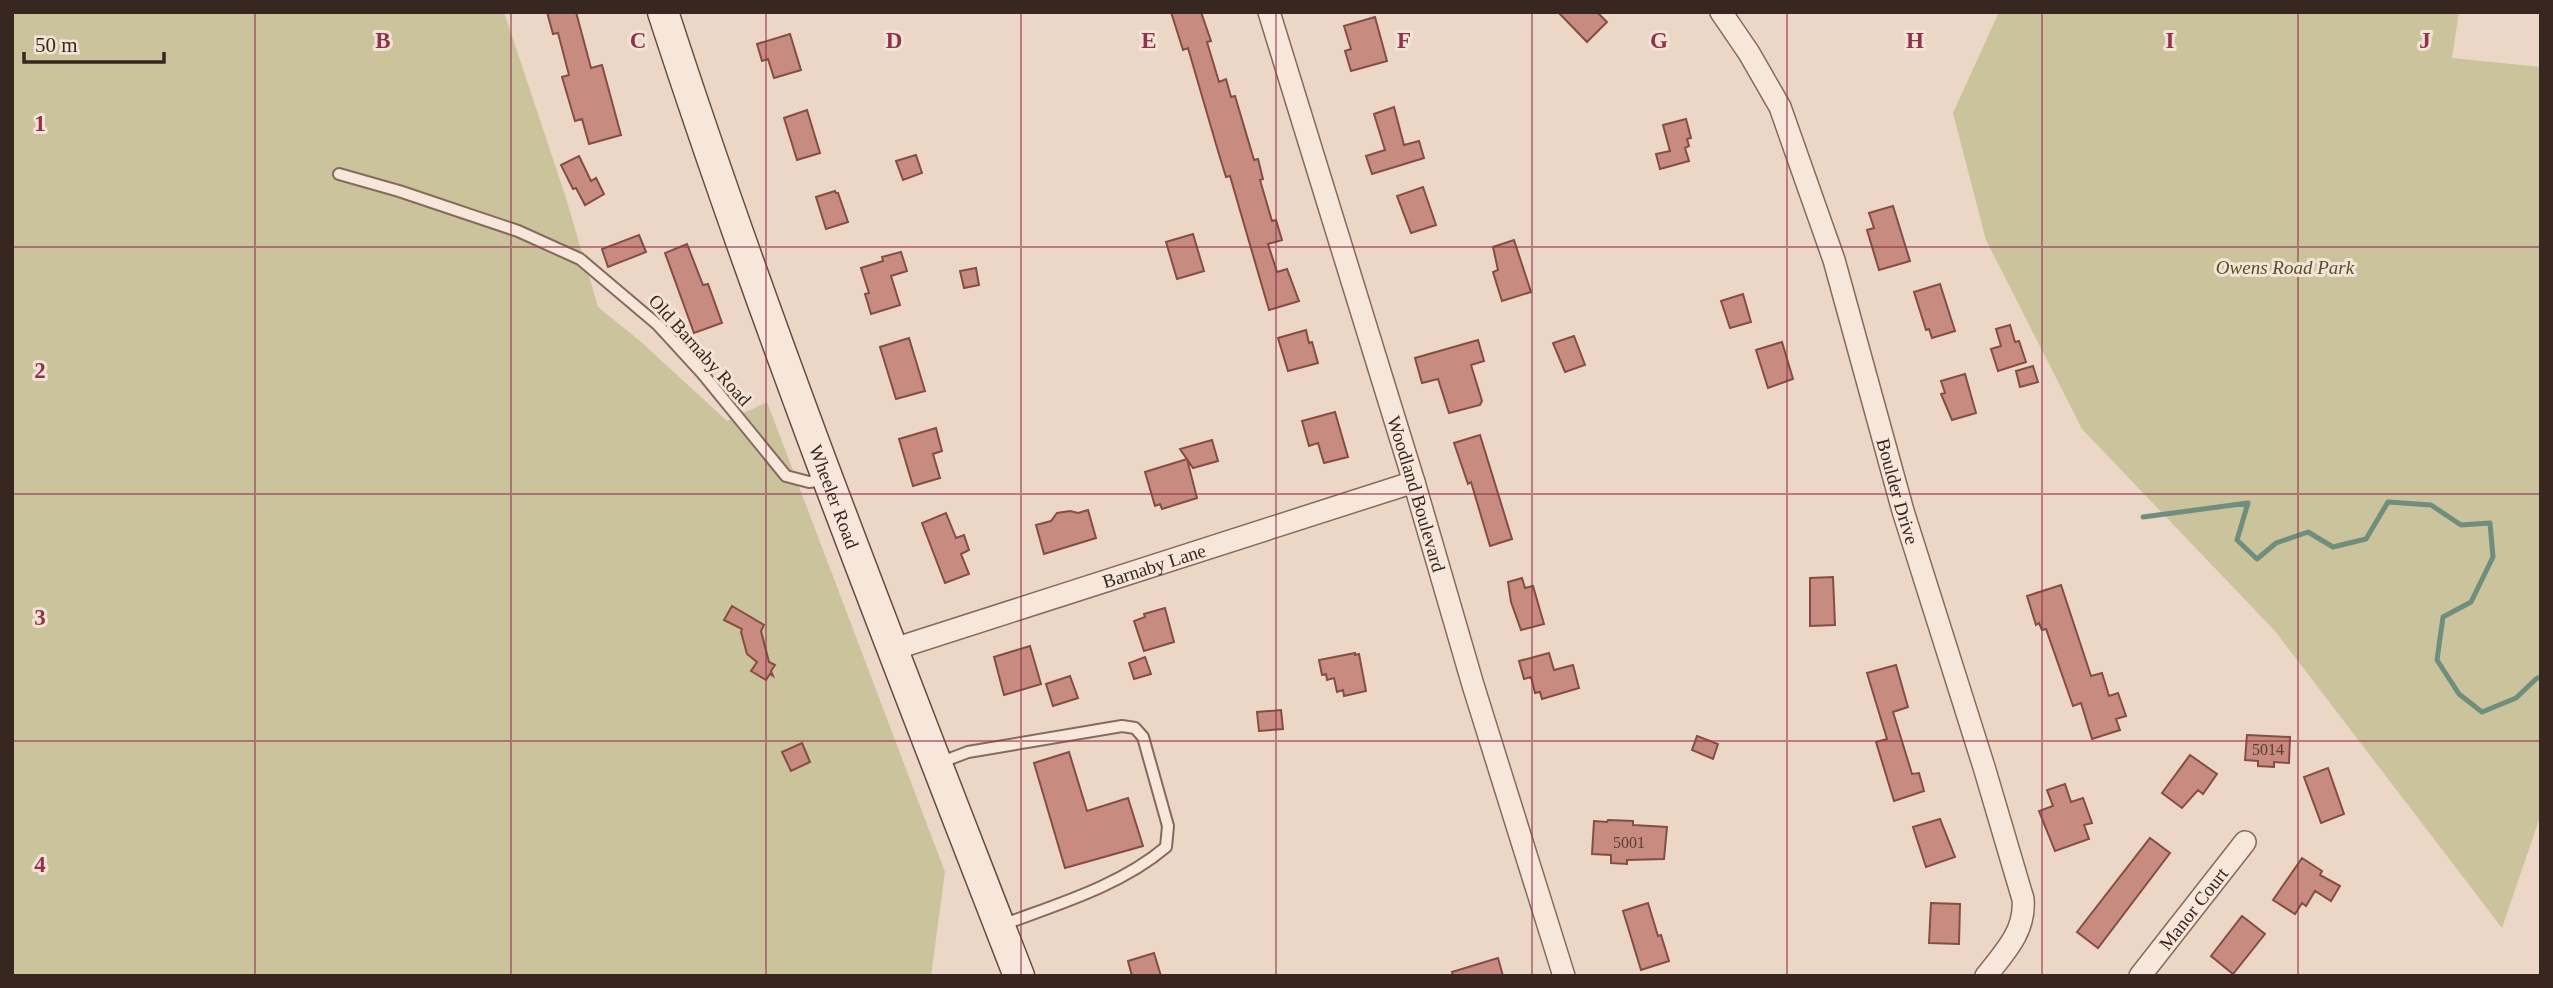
<svg xmlns="http://www.w3.org/2000/svg" width="2553" height="988" font-family="Georgia,serif">
  <style>
    .green { fill: #cac39b }
    .lines { fill: none; stroke-linecap: round; stroke-linejoin: round }
    .stream { stroke: #6f8e7e; stroke-width: 5 }
    .building { fill: #c88b7f; stroke: #844d45; stroke-width: 2 }
    .service-casing { stroke: #87695d; stroke-width: 14 }
    .minor-casing { stroke: #87695d; stroke-width: 24 }
    .secondary-casing { stroke: #694a40; stroke-width: 33 }
    .service { stroke: #f7e7da; stroke-width: 10 }
    .minor { stroke: #f7e7da; stroke-width: 21 }
    .secondary { stroke: #f7e7da; stroke-width: 30 }
    .grid { fill: none; stroke: #92314b; stroke-width: 2; stroke-opacity: 0.55 }
    .labels { text-anchor: middle; dominant-baseline: central; stroke-width: 6; stroke-linejoin: round; paint-order: stroke }
    .number-label { font-size: 16px; fill: #5c3f38 }
    .park-label { font-size: 19px; font-style: italic; fill: #535328; stroke: #f4e4d6 }
    .street-label { font-size: 19px; fill: #382620; stroke: #f4e4d6 }
    .grid-label { font-size: 23px; text-anchor: middle; font-weight: bold; fill: #92314b; stroke: #f4e4d6; stroke-width: 6; stroke-linejoin: round; paint-order: stroke }
  </style>
  <rect width="100%" height="100%" fill="#ecd7c7"/>
  <path class="green" d="M12,12H504L565,195L598,307L640,341L727,421L767,402L945,872L931,976H12Z
    M1999,12H2459L2452,58L2541,67V814L2502,928L2275,631L2082,429L1986,240L1953,113Z"/>
  <g class="lines">
    <path class="stream" d="M2143,517L2248,503L2237,540L2257,559L2276,543L2308,532L2333,547L2366,539L2388,502L2431,505L2461,525L2490,523L2493,557L2471,602L2443,617L2437,660L2459,694L2482,712L2516,698L2537,678H2541"/>
  </g>
  <path class="building" d="M547,12H576L591,68L602,65L621,135L589,144L582,119L575,121L562,77L569,75L558,33L553,34Z
    M1171,12H1201L1211,41L1207,42L1219,82L1226,79L1231,97L1235,96L1254,160L1258,159L1263,179L1260,180L1272,221L1276,220L1282,240L1268,244L1277,272L1287,269L1299,301L1269,310L1230,176L1226,177L1218,151L1188,48L1183,50Z
    M1558,12H1597L1607,22L1587,42Z
    M1375,17L1387,61L1351,71L1345,51L1351,49L1344,26Z
    M790,34L801,70L774,78L768,59L762,61L757,44Z
    M1394,107L1404,145L1419,141L1424,158L1372,174L1366,156L1385,150L1374,114Z
    M807,110L820,153L797,160L784,118Z
    M1686,119L1691,138L1687,139L1689,146L1685,148L1689,161L1660,169L1656,154L1670,151L1663,125Z
    M916,155L922,173L903,180L896,161Z
    M579,156L591,181L596,178L604,194L585,205L576,188L573,189L561,165Z
    M1423,187L1436,225L1411,233L1397,196Z
    M835,191L836,193H838L848,222L826,229L816,197Z
    M1893,206L1910,261L1879,270L1867,230L1874,228L1869,213Z
    M1193,234L1204,271L1177,279L1166,242Z
    M639,235L646,252L608,267L602,249Z
    M1514,240L1531,292L1502,301L1493,272L1498,270L1493,247Z
    M687,244L703,285L708,284L722,323L694,333L665,253Z
    M901,252L907,271L891,276L900,305L871,314L865,294L869,293L861,268L883,261L882,257Z
    M976,268L979,285L964,288L960,271Z
    M1940,284L1955,331L1932,338L1929,329L1926,330L1914,292Z
    M1743,294L1751,322L1730,328L1721,301Z
    M2010,325L2015,342L2019,341L2026,362L1998,371L1991,349L2001,346L1996,329Z
    M1306,330L1309,343L1312,342L1318,363L1288,371L1278,338Z
    M1574,336L1585,365L1565,372L1553,343Z
    M909,338L925,391L896,399L880,347Z
    M1478,340L1484,361L1471,365L1482,401L1480,405L1449,413L1438,379L1422,383L1415,358Z
    M1782,342L1793,379L1768,388L1756,350Z
    M2033,366L2038,382L2020,387L2016,371Z
    M1965,374L1976,413L1952,420L1941,394L1945,393L1941,381Z
    M1335,412L1348,457L1324,463L1318,443L1309,446L1302,421Z
    M936,428L942,451L933,454L940,478L913,486L899,439Z
    M1480,435L1512,539L1490,546L1471,482L1468,484L1454,443Z
    M1212,440L1218,461L1193,468L1180,449Z
    M1187,459L1197,498L1162,509L1160,504L1155,506L1145,472Z
    M1088,510L1096,538L1044,554L1036,525L1051,521L1057,513L1070,511L1078,513Z
    M946,513L956,538L964,535L969,550L961,554L969,574L945,583L922,523Z
    M1833,577L1835,625L1810,626V578Z
    M1522,578L1525,588L1533,586L1544,624L1521,630L1511,602L1508,582Z
    M2061,585L2091,676L2102,673L2109,696L2118,693L2126,716L2116,719L2120,730L2092,739L2081,703L2073,706L2046,629L2042,630L2039,623L2036,625L2027,596Z
    M732,606L764,625L761,631L769,662L775,665L771,671L773,676L770,674L766,680L751,671L757,662L747,654L741,632L742,629L724,620Z
    M1165,608L1174,642L1144,651L1134,621L1145,617L1144,614Z
    M1030,646L1041,684L1004,695L994,657Z
    M1355,653V655L1359,654L1366,691L1344,696L1343,690L1337,692L1334,678L1327,680L1326,674L1322,675L1319,660Z
    M1549,653L1554,670L1573,665L1579,688L1542,699L1540,692L1535,693L1531,677L1524,679L1519,661Z
    M1145,657L1151,674L1134,679L1129,663Z
    M1896,665L1908,707L1893,712L1912,774L1919,773L1924,791L1894,801L1876,742L1887,739L1867,673Z
    M1070,676L1078,698L1053,706L1046,684Z
    M1281,710L1283,729L1259,731L1257,712Z
    M2247,735L2290,737L2289,763L2274,762V767L2258,766V761L2245,760Z
    M1697,736L1718,744L1713,759L1692,750Z
    M802,743L810,762L791,771L782,752Z
    M1069,752L1087,811L1128,798L1143,846L1065,868L1034,763Z
    M2190,755L2217,774L2203,794L2198,790L2182,808L2162,793Z
    M2328,768L2344,814L2321,823L2304,777Z
    M2065,784L2071,802L2083,798L2092,823L2084,825L2089,839L2055,851L2039,811L2053,806L2047,790Z
    M1940,819L1955,857L1926,867L1913,827Z
    M1608,820L1633,821V825L1667,827L1664,859L1627,860V864L1611,863V855L1592,854L1594,821L1607,822Z
    M2150,838L2170,853L2098,948L2077,932Z
    M2302,858L2322,871L2320,875L2340,886L2331,901L2315,891L2306,906L2302,903L2295,914L2273,900Z
    M1648,903L1658,936L1661,935L1669,961L1641,970L1623,911Z
    M1931,903L1960,904L1959,944L1929,943Z
    M2242,916L2265,934L2233,974L2211,956Z
    M1154,953L1161,976H1132L1128,961Z
    M1498,958L1503,976H1453L1452,972Z"/>
  <g class="lines">
    <g class="service-casing">
      <path id="service" d="M339,174L399,191L518,231L580,259L658,325L702,373L786,476L809,482L824,480
        M939,763L968,752L1122,726L1135,728L1143,737L1168,826L1166,847C1120,886 1058,904 1002,925"/>
    </g>
    <g class="minor-casing">
      <g id="minor">
        <path id="s1" d="M1269,12L1414,482L1473,685L1564,976"/>
        <path id="s2" d="M1721,12L1749,53L1780,107L1834,260L1903,511L1984,767L2023,899C2026,931 2004,953 1986,976"/>
        <path id="s3" d="M894,649L1414,482"/>
        <path id="s4" d="M2140,976L2245,842"/>
      </g>
    </g>
    <g class="secondary-casing">
      <g id="secondary">
        <path id="s5" d="M663,12C769,338 895,656 1019,976"/>
      </g>
    </g>
    <use href="#service" class="service"/>
    <use href="#minor" class="minor"/>
    <use href="#secondary" class="secondary"/>
  </g>
  <path class="grid" d="M255,12V976M511,12V976M766,12V976M1021,12V976M1276,12V976M1532,12V976M1787,12V976M2042,12V976M2298,12V976M12,247H2541M12,494H2541M12,741H2541"/>
  <g class="labels">
    <g class="number-label">
      <text x="2268" y="749">5014</text>
      <text x="1629" y="842">5001</text>
    </g>
    <g class="park-label">
      <text x="2285" y="267">Owens Road Park</text>
    </g>
    <g class="street-label">
      <text transform="translate(700 350) rotate(48)">Old Barnaby Road</text>
      <text stroke="none"><textPath href="#s2" startOffset="514">Boulder Drive</textPath></text>
      <text stroke="none"><textPath href="#s1" startOffset="504">Woodland Boulevard</textPath></text>
      <text stroke="none"><textPath href="#s5" startOffset="514">Wheeler Road</textPath></text>
      <text stroke="none"><textPath href="#s3" startOffset="273">Barnaby Lane</textPath></text>
      <text stroke="none"><textPath href="#s4" startOffset="86">Manor Court</textPath></text>
    </g>
  </g>
  <g class="grid-label">
    <text x="383" y="48">B</text>
    <text x="638" y="48">C</text>
    <text x="894" y="48">D</text>
    <text x="1149" y="48">E</text>
    <text x="1404" y="48">F</text>
    <text x="1659" y="48">G</text>
    <text x="1915" y="48">H</text>
    <text x="2170" y="48">I</text>
    <text x="2425" y="48">J</text>
    <text x="40" y="131">1</text>
    <text x="40" y="378">2</text>
    <text x="40" y="625">3</text>
    <text x="40" y="872">4</text>
  </g>
  <rect width="2553" height="988" fill="none" stroke="#382620" stroke-width="28"/>
  <path d="M24 52v10h140v-10" fill="none" stroke="#382620" stroke-width="3.5"/>
  <text x="35" y="52" font-size="21" fill="#382620" stroke="#f4e4d6" stroke-width="5" paint-order="stroke">50 m</text>
</svg>
